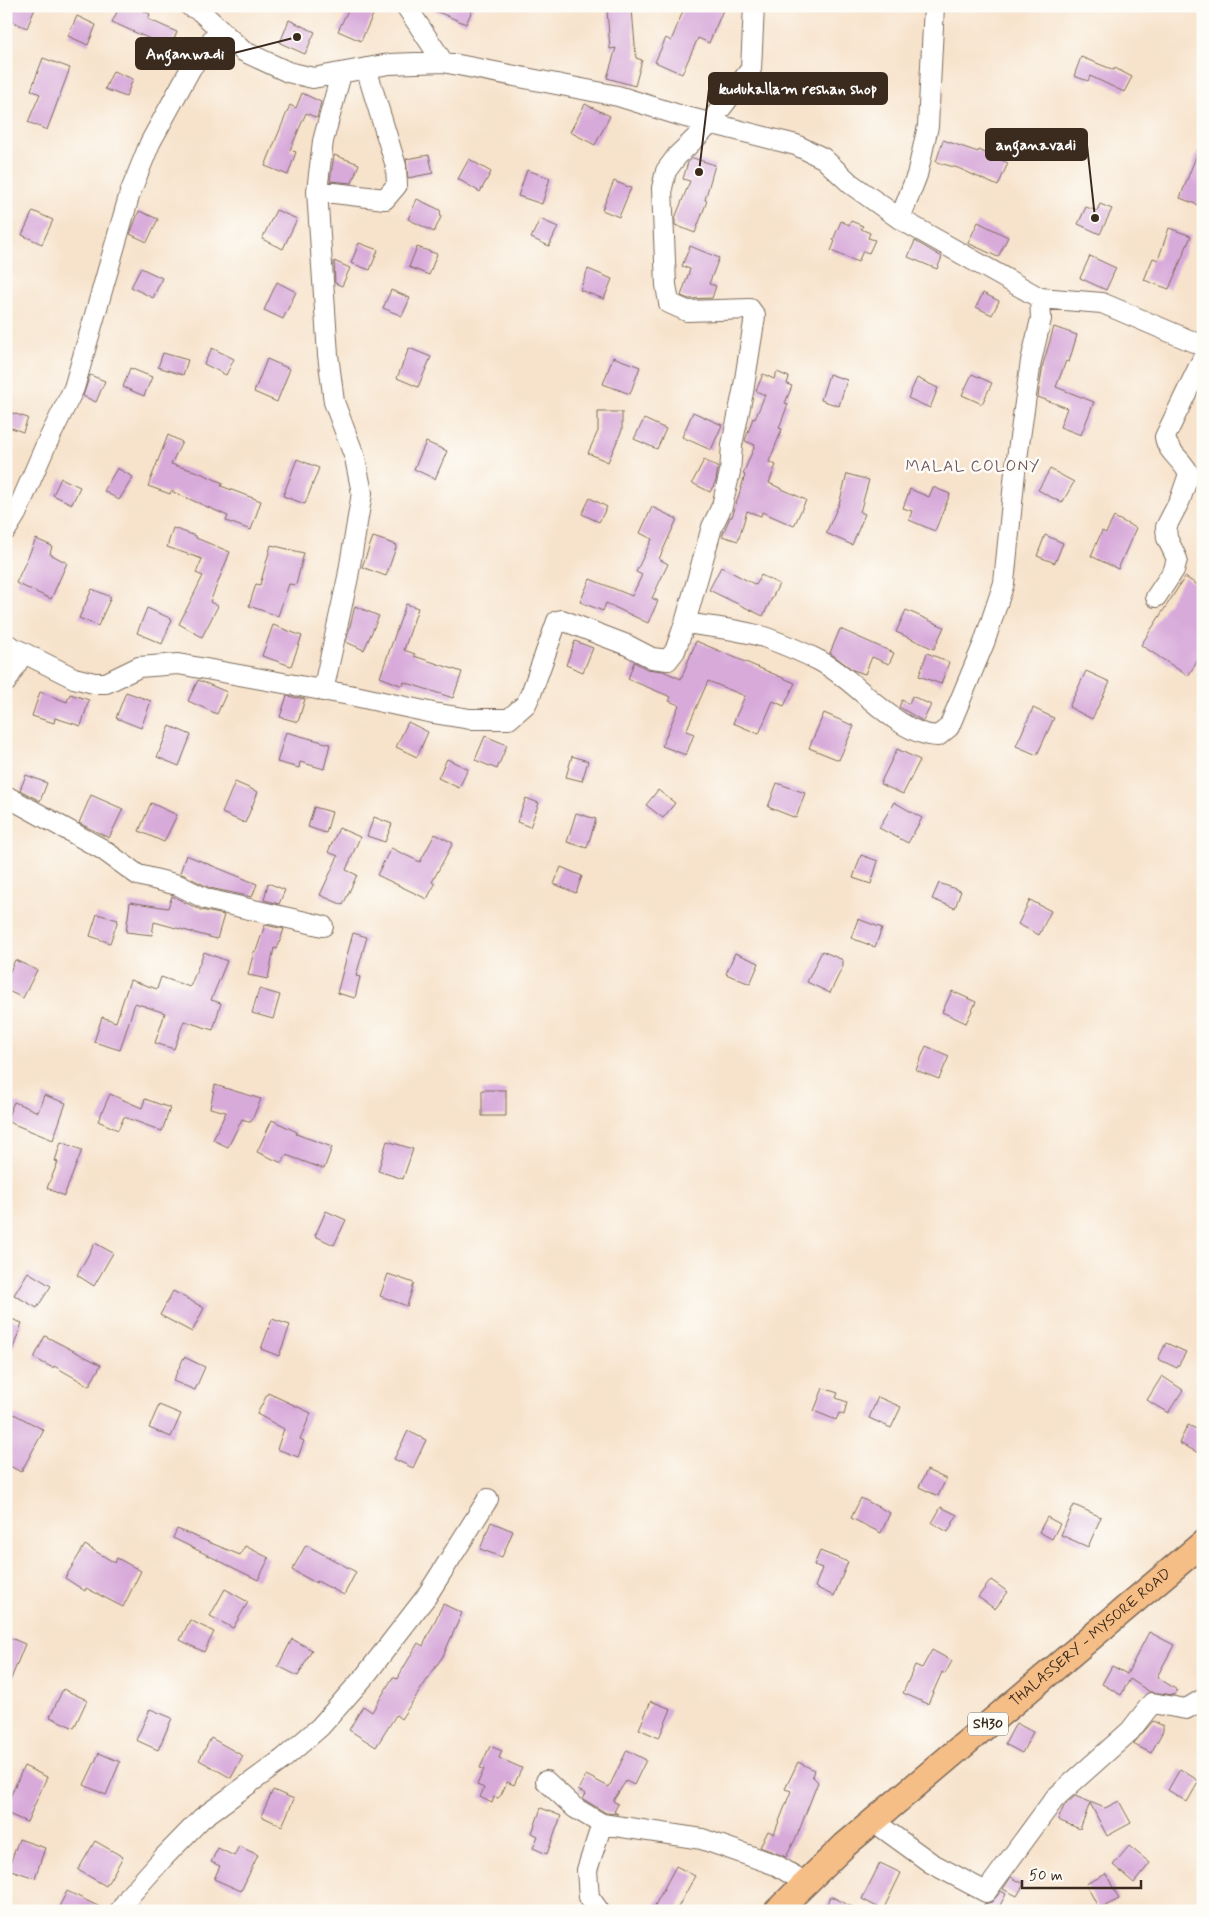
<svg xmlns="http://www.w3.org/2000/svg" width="1209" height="1917" font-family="Mynerve,sans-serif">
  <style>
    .building { fill: #d8aada }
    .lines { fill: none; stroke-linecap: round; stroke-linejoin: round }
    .minor-casing { stroke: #7d6b5b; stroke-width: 22 }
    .major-casing { stroke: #7d6b5b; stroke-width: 28 }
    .minor { stroke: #fff; stroke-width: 20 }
    .major { stroke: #f6be87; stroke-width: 25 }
    .labels { text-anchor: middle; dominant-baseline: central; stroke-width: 5; stroke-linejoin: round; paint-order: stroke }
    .shield { fill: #fdfcf7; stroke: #75695f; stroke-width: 1 }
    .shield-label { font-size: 14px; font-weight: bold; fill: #3b2a1e }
    .street-label { font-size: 15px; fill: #3b2a1e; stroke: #fdfcf7 }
    .neighbourhood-label { font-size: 16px; letter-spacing: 1px; fill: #725760; stroke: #fdfcf7 }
    .leader { fill: none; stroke: #3b2a1e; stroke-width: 2 }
    .callout-dot { fill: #3b2a1e; stroke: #fdfcf7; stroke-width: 2 }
    .callout { fill: #3b2a1e; stroke: #3b2a1e; stroke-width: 2 }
    .callout-label { font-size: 16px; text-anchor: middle; font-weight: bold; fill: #fff }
  </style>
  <rect width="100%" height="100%" fill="#fdfcf7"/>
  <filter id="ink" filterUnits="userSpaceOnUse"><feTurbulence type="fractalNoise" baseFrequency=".02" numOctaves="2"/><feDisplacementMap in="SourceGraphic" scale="10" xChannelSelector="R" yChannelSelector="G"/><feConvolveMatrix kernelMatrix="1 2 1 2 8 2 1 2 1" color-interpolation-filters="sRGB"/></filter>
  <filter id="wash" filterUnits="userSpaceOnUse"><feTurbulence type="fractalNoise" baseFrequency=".0096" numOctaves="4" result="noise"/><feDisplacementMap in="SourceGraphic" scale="20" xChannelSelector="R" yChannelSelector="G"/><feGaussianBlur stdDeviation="1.12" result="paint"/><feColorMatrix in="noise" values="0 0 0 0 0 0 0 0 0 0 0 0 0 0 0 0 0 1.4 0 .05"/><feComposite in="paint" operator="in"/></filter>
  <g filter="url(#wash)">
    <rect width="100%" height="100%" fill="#f7e3cc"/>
    <g id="blocks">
      <path class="building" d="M6,6H36L27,28L6,19Z
        M120,6H134L150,14L148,19L177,32L170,48L112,22Z
        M350,6H377L361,41L338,31Z
        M424,6H474L466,24Z
        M685,6H715L723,10L709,43L698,38L682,74L655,62L666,38L671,41Z
        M632,9L636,58L642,60L635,86L607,78L616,48L610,49L607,10Z
        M77,16L96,25L88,45L68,36Z
        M289,20L315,32L305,54L280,43Z
        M1081,57L1114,70L1115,68L1132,77L1124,92L1090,76L1088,81L1074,76Z
        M43,58L70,68L47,130L28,122L40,94L31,90Z
        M113,71L133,79L126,97L105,89Z
        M302,93L321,102L317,118L306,113L290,150L296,152L288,175L265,166L290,105L296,108Z
        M585,104L610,116L595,145L570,132Z
        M943,140L978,152L979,150L1008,163L998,186L958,168L936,162Z
        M1202,141L1203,142V207L1180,198Z
        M334,155L359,164L352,183L330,181Z
        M429,155L433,173L408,178L406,159Z
        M693,158L715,165L705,200L707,201L695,233L675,225V218L690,181L683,179L688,162Z
        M469,159L491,172L480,192L458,179Z
        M527,170L550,178L542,204L518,196Z
        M614,181L631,188L619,217L602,210Z
        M417,199L440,210L441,217L434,232L408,219Z
        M1100,204L1112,209L1100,234L1078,224L1086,207L1097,211Z
        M276,210L297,219L283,249L262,239Z
        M33,211L53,220L42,244L22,235Z
        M139,211L158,219L147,242L130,234Z
        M540,219L558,227L549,246L531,238Z
        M841,221L849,225L851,221L863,226L861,229L870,233L868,238L875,240L869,253L863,251L858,262L831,251L835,241L833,240Z
        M978,222L1008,237L998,257L968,243Z
        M1169,228L1191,236L1169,289L1144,280L1153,258L1158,260Z
        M915,241L942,257L937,269L908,257Z
        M359,243L378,250L370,270L351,263Z
        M690,246L719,258L709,284L716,286L712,298L689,299L681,296L690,269L682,266Z
        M417,247L437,254L429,275L409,267Z
        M1090,256L1116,268L1106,290L1080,278Z
        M334,261L350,268L342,286L335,283Z
        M141,268L162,278L153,298L131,287Z
        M588,269L612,279L604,299L580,290Z
        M277,282L296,292L283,319L264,310Z
        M391,290L410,298L402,316L383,308Z
        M983,293L999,301L992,315L976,307Z
        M1054,327L1077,335L1069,362L1066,361L1056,387L1094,402L1081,435L1060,427L1067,408L1038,397L1043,364Z
        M212,348L234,359L226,375L204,364Z
        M409,348L431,357L418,387L397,378Z
        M163,353L188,360L183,375L158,367Z
        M613,357L640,367L630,394L603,384Z
        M267,359L290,369L277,402L254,392Z
        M130,368L152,377L144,396L123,387Z
        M777,372L789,377L787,384L792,386L785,403L788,404L779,428L782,429L769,462L776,465L769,483L806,500L794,526L762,512L761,516L747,511L738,541L722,536L730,517H732L745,475L743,474L755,445L745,441L753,418L755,419L765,395L756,391L763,374L774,379Z
        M829,374L847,380L839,406L821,400Z
        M972,374L992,383L982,404L962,395Z
        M90,375L105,381L96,402L83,396Z
        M917,378L938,388L930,408L908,398Z
        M6,411L28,418L23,432L6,426Z
        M598,412H622V430L608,462L588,453L598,431Z
        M693,412L722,425L711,450L682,437Z
        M644,419L666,429L657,449L634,439Z
        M168,435L182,442L171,464L198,472L223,483L221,486L261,501L251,530L226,521L228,516L171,491L170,494L148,486Z
        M426,442L447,451L435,479L414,469Z
        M297,459L319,468L305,504L283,496Z
        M704,460L718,467L716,481L710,492L692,483Z
        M117,468L133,477L119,500L104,491Z
        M1050,469L1074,482L1062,503L1038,490Z
        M847,474L869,480L860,512L865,514L852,545L826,533L839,504Z
        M61,478L80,487L72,504L53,495Z
        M933,487L950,494L935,531L909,520L912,511L903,508L910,489L929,497Z
        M590,498L607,507L599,522L582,514Z
        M652,507L677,519L659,559L668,564L652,598L658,601L648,623L606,603L603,611L580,602L590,579L632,596L642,575L636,572L652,539L640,533Z
        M1114,517L1136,528L1118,569L1091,556L1102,531L1106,533Z
        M173,528L196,536V538L230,552L210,602L218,606L202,637L179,624L203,576L196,573L202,559L167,547Z
        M1045,535L1063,543L1055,563L1037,556Z
        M373,537L397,545L386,576L362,567Z
        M36,539L52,546L50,554L67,563L51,599L16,583Z
        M271,545L304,553L296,585L289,584L278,616L249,606L256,584L260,585Z
        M721,567L756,585L761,575L779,584L763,616L709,590Z
        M1185,577L1203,588V652L1188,676L1141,645Z
        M92,589L111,597L98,626L79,618Z
        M406,604L418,608L404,650L415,654L414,656L462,672L453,698L404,682L403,686L380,677Z
        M355,606L379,616L364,650L346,642Z
        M147,608L172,619L162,644L137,633Z
        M906,610L944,627L934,649L896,632Z
        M273,625L302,636L291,666L262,656Z
        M840,629L894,653L889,664L872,657L865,674L853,670L830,653Z
        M575,641L593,648L583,672L566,665Z
        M696,641L795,683L784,706L773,701L759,734L733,723L745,696L708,681L686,731L694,734L686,755L662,746L679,705L669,701L671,697L628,679L634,662L647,669L663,671L681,679Z
        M927,653L949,662L941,684L919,676Z
        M1086,671L1110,682L1092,719L1069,707Z
        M198,680L227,692L217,714L188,701Z
        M40,692L67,702L70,694L89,700L81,726L55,718L54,723L32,716Z
        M126,692L151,701L141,728L116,718Z
        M287,696L305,699L298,722L280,717Z
        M912,696L931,705L923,721L899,707L902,700L909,704Z
        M1033,708L1054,718L1037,755L1016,746Z
        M824,713L854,726L839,760L809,748Z
        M408,722L428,732L417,757L396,747Z
        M170,726L191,735L179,766L157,757Z
        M286,732L330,744L324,769L300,762L299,768L277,762Z
        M485,736L507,745L497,769L475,760Z
        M897,749L920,760L903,794L880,784Z
        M572,756L588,761L582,781L566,777Z
        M447,759L468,769L459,788L438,778Z
        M26,775L47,783L40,801L20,790Z
        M235,782L258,792L245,823L222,813Z
        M777,783L805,793L796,818L768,807Z
        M658,790L675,803L663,818L646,805Z
        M91,795L123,809L109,838L79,823Z
        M526,798L539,803L530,827L517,822Z
        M894,802L922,818L908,843L879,828Z
        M151,803L177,815L164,842L139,831Z
        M314,807L332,812L326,833L308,827Z
        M576,813L596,819L587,848L567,842Z
        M374,817L392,824L385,842L367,836Z
        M339,828L360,837L346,870L357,875L343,905L320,895L338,856L328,852Z
        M435,834L453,843L432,882L435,884L427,899L377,875L391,848L420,862Z
        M186,855L257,884L252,897L210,888L180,873Z
        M861,855L878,861L871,884L853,878Z
        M561,867L582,876L576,893L554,884Z
        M268,883L285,890L279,904L264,900Z
        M939,883L961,891L955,908L932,899Z
        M172,896L201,910L224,915L217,939L154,922L152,935L126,932L130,902L168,908Z
        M1030,900L1051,911L1039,935L1018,924Z
        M97,914L118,920L110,943L90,936Z
        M858,919L882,928L875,947L851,938Z
        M265,925L284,929L277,949L274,948L268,979L248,975L254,951H256Z
        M353,933L367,937L356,976L360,977L355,998L337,993Z
        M822,951L843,960V966L830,993L807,982Z
        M204,952L227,961L211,1000L221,1003L213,1030L184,1021L174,1049L155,1043L165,1013L135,1003L120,1050L94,1042L102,1017L116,1022L130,980L157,989L161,977L190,987Z
        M735,953L759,963L750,984L726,974Z
        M15,960L37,970L23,998L6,990V980Z
        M259,989L280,995L273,1019L252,1013Z
        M952,991L976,1002L966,1023L942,1012Z
        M926,1046L949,1056L939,1079L916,1070Z
        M215,1085L261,1099L251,1122L242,1119L228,1147L213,1140L226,1112L210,1108Z
        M482,1090H506V1116H482Z
        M110,1094L142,1108L145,1099L170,1108L162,1131L124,1117L118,1130L98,1121Z
        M44,1095L66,1103L53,1140L6,1121L14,1102L38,1112Z
        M272,1120L297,1132L296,1134L332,1147L324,1169L286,1155L282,1163L257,1152Z
        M387,1141L413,1149L403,1179L378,1171Z
        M61,1142L82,1150L64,1196L47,1188L58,1162L55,1161Z
        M326,1211L346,1220L334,1245L315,1236Z
        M95,1243L113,1253L94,1286L77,1275Z
        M28,1272L51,1286L37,1308L14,1295Z
        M388,1274L414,1283L407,1306L380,1296Z
        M173,1291L204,1308L192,1332L160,1315Z
        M6,1317L22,1323L8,1362L6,1361Z
        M272,1319L290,1325L279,1356L261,1349Z
        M45,1336L101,1365L89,1386L54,1366L53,1368L34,1358Z
        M1166,1343L1186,1352L1177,1368L1158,1359Z
        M184,1357L205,1367L195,1390L173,1381Z
        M1162,1376L1183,1390L1168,1413L1147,1400Z
        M823,1388L838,1393L836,1398L847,1402L844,1415L839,1413L836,1420L814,1411Z
        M268,1393L311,1413L300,1439L304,1441L298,1457L277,1449L284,1429L257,1414Z
        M878,1397L901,1407L891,1428L869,1418Z
        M159,1405L181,1414L171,1437L149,1428Z
        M14,1414L44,1430L21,1472L6,1464V1429Z
        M1188,1425L1203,1432V1455L1179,1443Z
        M408,1431L426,1440L413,1468L394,1459Z
        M927,1470L946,1479L938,1496L919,1487Z
        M861,1498L890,1513L881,1533L851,1518Z
        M1074,1505L1101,1517L1088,1547L1061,1535Z
        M941,1507L957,1515L948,1532L932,1523Z
        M1047,1517L1060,1524L1052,1539L1039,1532Z
        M491,1522L513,1531L502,1557L480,1549Z
        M177,1529L240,1555L245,1546L269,1558L258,1580L173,1538Z
        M85,1545L115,1563L117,1558L141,1571L123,1607L86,1588L85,1591L65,1578Z
        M306,1545L356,1572L344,1595L317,1581L316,1583L292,1570Z
        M820,1551L848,1562L834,1596L815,1587L822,1568L814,1565Z
        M991,1580L1008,1592L995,1609L978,1597Z
        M225,1589L248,1602L233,1628L210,1616Z
        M443,1604L462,1613L443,1656L401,1719L396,1715L376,1747L349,1730L363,1706L372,1712L393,1677L397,1679L418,1643L423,1646Z
        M190,1620L214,1632L204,1652L180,1640Z
        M1149,1632L1174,1645L1157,1677L1177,1690L1174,1695L1150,1692L1130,1679L1121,1695L1102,1684L1112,1666L1127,1674Z
        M6,1636L25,1644L7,1689H6Z
        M292,1639L312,1650L298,1676L278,1666Z
        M932,1650L952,1661L945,1674L942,1672L928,1704L903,1693L915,1665L922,1668Z
        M63,1689L87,1700L74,1728L50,1717Z
        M651,1701L671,1709L659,1738L639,1729Z
        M150,1709L172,1718L158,1750L136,1740Z
        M1153,1721L1163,1726V1731L1151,1753L1133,1744Z
        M1016,1723L1033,1732L1022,1753L1005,1744Z
        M211,1738L243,1756L231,1778L199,1760Z
        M490,1746L502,1751L499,1758L522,1768L514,1785L507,1782L501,1795L498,1798L494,1797L492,1803L480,1797L484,1788L477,1785L484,1769L480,1768Z
        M627,1750L646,1760L634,1785L626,1781L613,1801L618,1804L614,1812L618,1814L606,1813L583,1799L586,1794L578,1790L586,1775L609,1787Z
        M99,1753L120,1762L106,1795L84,1785Z
        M798,1762L814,1770L812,1776L818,1782L797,1836L786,1857L760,1847L768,1831L774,1834L791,1791L785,1789Z
        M24,1766L47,1777L27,1822L6,1813V1806Z
        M1180,1769L1199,1781L1187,1802L1168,1790Z
        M273,1790L294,1799L282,1826L261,1816Z
        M1075,1796L1105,1808L1119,1801L1131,1823L1107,1836L1090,1803L1080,1829L1058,1820L1064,1806Z
        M541,1808L561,1816L547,1854L533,1848L538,1836L532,1833Z
        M19,1839L45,1848L35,1878L8,1869Z
        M95,1841L123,1857L106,1886L78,1870Z
        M239,1846L258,1855L241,1891L214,1879L220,1866L211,1862L218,1848L234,1856Z
        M1129,1846L1150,1863L1134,1883L1113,1865Z
        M880,1863L901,1873L883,1910L862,1899Z
        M676,1866L695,1876L676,1911H652Z
        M1106,1874L1119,1899L1099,1909L1086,1884Z
        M1011,1877L1024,1884L1017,1896L1003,1889Z
        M67,1891L108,1911H57Z
        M1001,1891L1006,1894L997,1911H981L984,1904L992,1902Z
        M831,1896L860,1911H823Z"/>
    </g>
  </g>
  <g filter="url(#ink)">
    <use href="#blocks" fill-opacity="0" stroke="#7d6b5b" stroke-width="1"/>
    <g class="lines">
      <g class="minor-casing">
        <path id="minor" d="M190,6L200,11L243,51L288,72L313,78L389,64L443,62L618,96L682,116L796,145L823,158L851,184L900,219L1040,298L1102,303L1203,346
          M406,6L443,62
          M754,6L751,69L705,129L677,156L666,171L662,188L666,285L669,303L687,311L750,309L755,316L743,392L732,445L730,472L722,506L712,527L685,623C710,627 739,629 764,637C783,644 803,652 820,661C857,680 896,735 938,736L949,727L984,643L1004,583L1015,472L1031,361L1041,319L1040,298
          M317,191L385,199L397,185L396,166L366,68
          M900,219L917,175L928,126L934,6
          M6,530L16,514L45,447L74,388L130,193L150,143L191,68L220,29
          M1156,597L1174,570L1177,559L1167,538L1166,527L1180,500L1189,474C1183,460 1167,452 1165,437L1203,358
          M6,644L74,678L94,683H106L139,667L178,664L355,696L433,713L470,719H509L526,704L532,691L557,621L562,620L627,645L652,658L668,660L675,651L685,623
          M6,682L23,653
          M323,691L348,577L362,493L355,458L334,402L328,355L317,191L323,141L341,74
          M6,796L102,849L138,875L178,885L206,899L323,926
          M546,1781L575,1808L602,1824L702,1839L776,1865L806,1883
          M873,1821L931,1863L986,1892L1055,1798L1130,1731L1152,1703L1186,1709L1203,1699
          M120,1911L131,1894L164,1857L202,1818L283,1759L320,1727L365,1676L426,1597L488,1499
          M599,1911L589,1897L587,1870L602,1824"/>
      </g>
      <g class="major-casing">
        <g id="major">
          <path id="s1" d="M777,1911L845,1845L1203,1543"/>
        </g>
      </g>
      <use href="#minor" class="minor"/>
      <use href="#major" class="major"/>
    </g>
  </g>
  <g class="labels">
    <rect class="shield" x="968" y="1712.5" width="40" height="23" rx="4"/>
    <g class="shield-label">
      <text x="988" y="1724">SH30</text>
    </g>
    <g class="street-label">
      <text stroke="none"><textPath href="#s1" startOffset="416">THALASSERY - MYSORE ROAD</textPath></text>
    </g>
    <g class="neighbourhood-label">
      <text x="973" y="466">MALAL COLONY</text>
    </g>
  </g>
  <path class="leader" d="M297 37L234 53M699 172L709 89M1095 218L1087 145"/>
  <g class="callout-dot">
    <circle cx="297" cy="37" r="5"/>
    <circle cx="699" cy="172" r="5"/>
    <circle cx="1095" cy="218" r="5"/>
  </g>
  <g class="callout">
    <rect x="136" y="38" width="98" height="31" rx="5"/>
    <rect x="709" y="73" width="178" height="31" rx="5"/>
    <rect x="986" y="129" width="101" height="31" rx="5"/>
  </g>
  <g class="callout-label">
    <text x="185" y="59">Anganwadi</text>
    <text x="798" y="94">kudukallam reshan shop</text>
    <text x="1036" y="150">anganavadi</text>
  </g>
  <rect width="1209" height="1917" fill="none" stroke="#fdfcf7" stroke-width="25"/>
  <path d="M1022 1880v8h119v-8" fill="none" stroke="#3b2a1e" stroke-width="2.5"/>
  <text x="1029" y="1880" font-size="15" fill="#3b2a1e" stroke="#fdfcf7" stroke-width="4" paint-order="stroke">50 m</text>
</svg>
